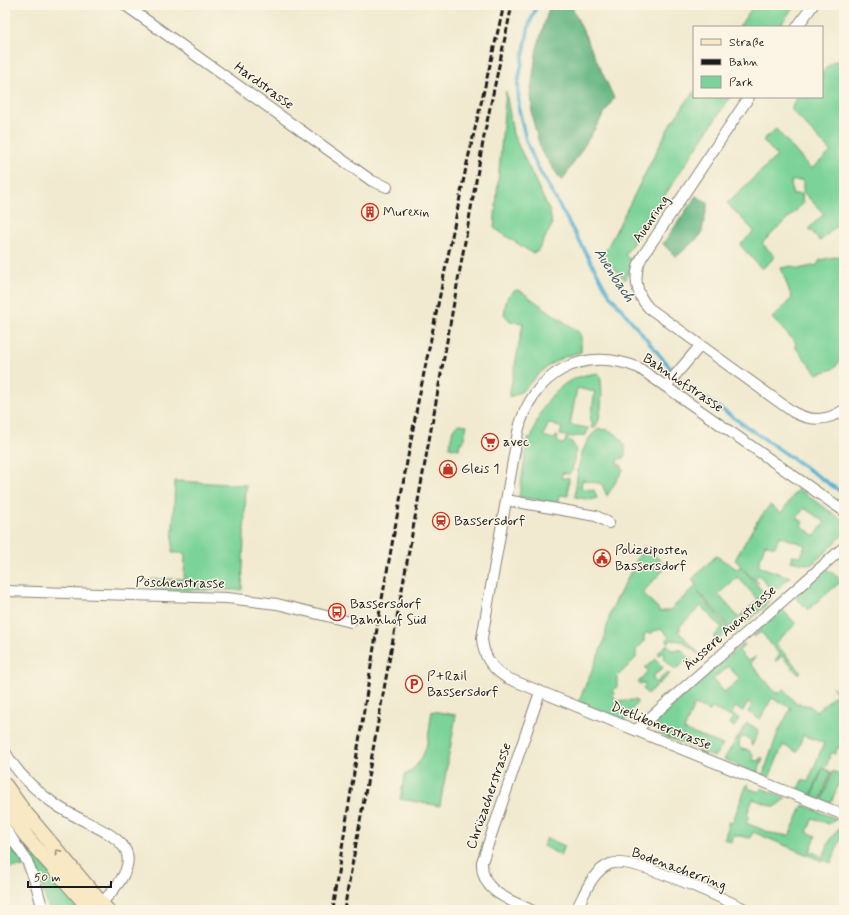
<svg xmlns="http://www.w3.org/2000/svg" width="849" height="915" font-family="Mynerve,sans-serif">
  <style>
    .green { fill: #7bd399; stroke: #4c785a; fill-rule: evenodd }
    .forest { fill: #64b581; stroke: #40684e }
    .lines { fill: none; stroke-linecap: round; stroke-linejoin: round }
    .stream { stroke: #52b0d0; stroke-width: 3.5 }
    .minor-casing { stroke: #868376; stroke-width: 12 }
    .secondary-casing { stroke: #868376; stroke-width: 16 }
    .minor { stroke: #fff; stroke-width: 10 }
    .secondary { stroke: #f8e8c3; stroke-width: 14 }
    .rail { stroke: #1c1c1c; stroke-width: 3; stroke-dasharray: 6 3; stroke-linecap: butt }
    .oneway { stroke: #958c78 }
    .labels { text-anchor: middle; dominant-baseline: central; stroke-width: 3; stroke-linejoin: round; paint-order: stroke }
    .street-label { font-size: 14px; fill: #1c1c1c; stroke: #fcf5e5 }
    .poi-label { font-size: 14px; fill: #1c1c1c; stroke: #fcf5e5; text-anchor: start }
    .water-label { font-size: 15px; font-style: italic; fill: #325764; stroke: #fcf5e5 }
  </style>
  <rect width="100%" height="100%" fill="#fcf5e5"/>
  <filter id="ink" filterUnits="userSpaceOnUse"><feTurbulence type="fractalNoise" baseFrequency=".025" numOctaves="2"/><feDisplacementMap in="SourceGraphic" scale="8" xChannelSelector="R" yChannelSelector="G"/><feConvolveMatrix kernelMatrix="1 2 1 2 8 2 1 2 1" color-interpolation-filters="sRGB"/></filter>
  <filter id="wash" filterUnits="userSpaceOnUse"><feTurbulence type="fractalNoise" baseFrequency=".012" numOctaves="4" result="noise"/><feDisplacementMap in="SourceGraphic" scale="16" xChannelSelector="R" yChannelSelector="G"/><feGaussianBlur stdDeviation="0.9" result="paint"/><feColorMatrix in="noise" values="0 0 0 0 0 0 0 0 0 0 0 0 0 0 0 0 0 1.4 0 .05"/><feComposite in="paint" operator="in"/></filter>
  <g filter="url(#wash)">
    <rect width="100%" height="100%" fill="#f1ead0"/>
    <path class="green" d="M754,5H795L779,27H739Z
      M844,59V219L820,241L809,228L824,214L803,192V180L791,181L792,194H802L803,204L762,243L775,257L762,269L740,245L754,231L727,203L777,156L763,140L776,129L811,169L831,152L791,109L797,97H822V72L832,62Z
      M506,91L513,134L550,212L552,225L538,251L532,253L494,228Z
      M694,91V97H730L625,255L633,262L625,280L603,256L670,125Z
      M844,255V357L833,369L817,374L795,347L796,343L772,318L792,298L781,268L792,266L798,269L817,265L820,260Z
      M517,290L522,292L581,334V352C565,355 552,362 540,373C528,383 525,393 509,397L523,323L510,321L504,314C506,304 505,293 517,290Z
      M599,373C604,383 602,419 595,428H591L593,422L590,421L595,392L577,388L570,425L588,428L586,435L572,437L560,435L562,428L549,423L543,436L554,439L556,436H558L557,441L561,444L565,443L566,438L571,441L576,449L572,471L569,474L562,473L561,478H569L568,496L559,495L558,501L556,503L519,497L528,438H531C542,402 559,376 599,373Z
      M459,424L467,425L463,443L460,442L459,449L449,447L453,429Z
      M600,428V430C612,426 631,444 624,458L618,459L617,464L621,465L623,470L607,496L602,484L582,480L581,488L594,490L597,498L591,500L575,497C577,475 579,441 600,428Z
      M175,481L246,485L242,590H150L151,579H184L185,553H172Z
      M798,489L841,519L844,523V533L828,550L811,565L791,561L793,555L801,557L805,545L779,536L775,547L765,544L758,566L790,577L778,589L774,586L770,588L759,575L755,579L759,584L741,567L764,593L766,592L771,597L764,607L745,623L740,616L758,600L738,577L718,594L739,618L732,624L737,631L735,633L698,591L700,595L729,629L717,641L713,637L722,628L701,606L679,627L681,629L678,631L701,656L682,641L671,640L668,643L667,639L669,637L662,629L654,631L650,634L648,632L644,635V642L636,650V658L617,677V687L613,690L615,694L613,696L618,701L636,700L637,703L624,721L578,703L603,644L611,610L644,546L667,566L642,593L658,608L659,612L670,610L696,586L692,579L716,556L737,569L741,566L735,560L756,523L770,505L781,513ZM804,508L825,522L815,536L801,526L803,522L797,518Z
      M827,569L844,582V588L839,583L808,610L795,597Z
      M782,609L796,624L775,643L801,672L798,674L782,656L776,661L775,660L780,655L761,632L754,637L753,635Z
      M744,643L745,645L739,651L748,661L756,657L750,663L777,694L784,689L795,703L810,706L816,712L837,693L832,686L838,692L844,687V757L841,756L844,750L838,747L835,754L831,753L826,767L823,766L811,796L798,790L802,780L808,782L824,743L803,735L797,752L783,745L769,778L763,775L778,732L791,708L772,698L760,719L748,712L752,705L748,702L743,711L735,707L732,714L739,719L734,727L730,724L733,718L712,708L710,711L694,705L684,730L723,745L714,757L662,735L658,731L657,721L661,715ZM728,666L740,679L724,692L713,679Z
      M667,644L672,650H682L694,664L693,666L688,659L675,670L663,657L665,656L662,653L659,655L658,653Z
      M656,659L663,668L652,677L656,683L668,672L670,674L647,694L643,688L646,685L643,683L641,685L638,683L648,671L645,668Z
      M432,711L456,715L440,806L400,799L405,775C430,759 427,738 432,711Z
      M747,723L759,730L753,744L751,745V741C747,737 745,736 740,738L739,746L741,749L748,750L753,754V760L758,761L760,758H763L757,774L724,759Z
      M823,768L831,772L821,799L812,796Z
      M833,771L842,775L831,803L822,800Z
      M747,784L749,785L748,788L759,792L761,788L786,798L775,807L753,799L747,814L749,816L746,823L771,833L789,836L803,805L837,819L829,824L813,818L807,832L816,836L810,851L823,857L831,838L844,822V831L831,863L824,860L822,861L753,832L750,838L734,835L731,842L724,839L728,828V822L732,823Z
      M5,838L25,867L5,868Z
      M547,838L565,846L560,855L543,846Z
      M21,839L73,899L76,910H49C42,885 34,861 21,839Z"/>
    <path class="forest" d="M550,5H571L614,98L562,181L541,151L532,117L531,89L537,48Z
      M696,196L708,203L701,235L676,257L663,244Z"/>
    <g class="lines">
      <path class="stream" d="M537,5L529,25L518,84L519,110L526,140L537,166L609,294L682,382L844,494"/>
    </g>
  </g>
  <g filter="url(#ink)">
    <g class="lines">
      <g class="minor-casing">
        <path id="minor" d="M125,5L372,181L387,187
          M797,27L813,5
          M749,97L642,257C633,274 635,294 649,308L793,412C811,422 827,421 844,410
          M666,386L700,346
          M506,500L596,516L609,523
          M844,511L639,368C583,344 531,374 518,432L482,638C483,656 492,669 507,678L844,815
          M5,591L227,598L277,604L351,622
          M636,730L844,547
          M5,752C17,773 36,791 56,805C98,834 166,840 101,903
          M5,828L27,861L35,881L43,910
          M531,910C508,899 481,892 482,862L540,692
          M576,910C585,894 591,872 610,864C631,855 724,899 747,910"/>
      </g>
      <g class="secondary-casing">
        <path id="secondary" d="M5,785L23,810L107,910
          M5,808L30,841L91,910"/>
      </g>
      <use href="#minor" class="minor"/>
      <use href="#secondary" class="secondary"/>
      <path class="rail" d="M332,910L380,610L417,407L467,163L504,5
        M344,910L485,131L512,5"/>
    </g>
    <defs><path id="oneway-chevron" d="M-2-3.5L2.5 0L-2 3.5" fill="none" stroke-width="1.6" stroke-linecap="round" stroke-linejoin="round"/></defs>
    <use class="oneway" href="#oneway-chevron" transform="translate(58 852) rotate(-130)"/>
  </g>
  <defs>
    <g id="building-ring" transform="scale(0.9)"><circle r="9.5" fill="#fcf5e5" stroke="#c8321e" stroke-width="1.5"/><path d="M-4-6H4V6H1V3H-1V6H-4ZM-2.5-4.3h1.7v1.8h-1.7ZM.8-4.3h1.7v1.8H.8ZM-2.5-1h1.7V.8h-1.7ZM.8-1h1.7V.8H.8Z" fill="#c8321e"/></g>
    <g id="supermarket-ring" transform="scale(0.9)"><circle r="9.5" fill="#fcf5e5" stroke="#c8321e" stroke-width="1.5"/><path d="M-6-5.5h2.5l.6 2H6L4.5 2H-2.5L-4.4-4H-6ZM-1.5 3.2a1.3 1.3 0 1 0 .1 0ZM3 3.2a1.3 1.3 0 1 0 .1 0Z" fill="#c8321e"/></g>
    <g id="shop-ring" transform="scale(0.9)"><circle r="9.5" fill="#fcf5e5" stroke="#c8321e" stroke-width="1.5"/><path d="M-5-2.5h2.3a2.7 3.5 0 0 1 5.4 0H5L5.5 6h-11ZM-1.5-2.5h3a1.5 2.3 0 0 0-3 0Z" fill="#c8321e"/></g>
    <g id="station-ring" transform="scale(0.9)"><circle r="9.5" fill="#fcf5e5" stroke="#c8321e" stroke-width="1.5"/><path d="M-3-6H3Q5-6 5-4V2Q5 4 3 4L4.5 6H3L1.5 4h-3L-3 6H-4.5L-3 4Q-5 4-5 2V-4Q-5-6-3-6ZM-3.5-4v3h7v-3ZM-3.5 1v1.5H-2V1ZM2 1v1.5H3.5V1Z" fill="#c8321e"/></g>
    <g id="civic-ring" transform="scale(0.9)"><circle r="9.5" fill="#fcf5e5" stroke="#c8321e" stroke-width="1.5"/><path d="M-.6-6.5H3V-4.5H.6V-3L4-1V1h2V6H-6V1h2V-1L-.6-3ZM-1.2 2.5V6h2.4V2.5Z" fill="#c8321e"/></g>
    <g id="bus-ring" transform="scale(0.9)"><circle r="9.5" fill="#fcf5e5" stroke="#c8321e" stroke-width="1.5"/><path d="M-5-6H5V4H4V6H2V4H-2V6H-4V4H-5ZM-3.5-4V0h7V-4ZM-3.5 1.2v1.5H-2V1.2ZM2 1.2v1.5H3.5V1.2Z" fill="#c8321e"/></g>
    <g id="parking-ring" transform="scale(0.9)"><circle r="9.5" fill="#fcf5e5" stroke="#c8321e" stroke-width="1.5"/><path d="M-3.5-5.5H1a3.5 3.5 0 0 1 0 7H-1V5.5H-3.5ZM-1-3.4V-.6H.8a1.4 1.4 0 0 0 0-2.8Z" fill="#c8321e"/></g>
  </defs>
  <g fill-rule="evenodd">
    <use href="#building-ring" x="370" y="212"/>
    <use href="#supermarket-ring" x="490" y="442"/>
    <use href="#shop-ring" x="448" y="469"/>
    <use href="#station-ring" x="441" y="521"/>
    <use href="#civic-ring" x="602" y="558"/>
    <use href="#bus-ring" x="337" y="612"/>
    <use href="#parking-ring" x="414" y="684"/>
  </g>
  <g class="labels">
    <g class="street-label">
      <text transform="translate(264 86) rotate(36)">Hardstrasse</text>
      <text transform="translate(651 219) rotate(-56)">Auenring</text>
      <text transform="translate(683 383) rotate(34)">Bahnhofstrasse</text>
      <text transform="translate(180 583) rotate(1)">Pöschenstrasse</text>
      <text transform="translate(730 628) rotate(-42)">Äussere Auenstrasse</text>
      <text transform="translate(661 726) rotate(22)">Dietlikonerstrasse</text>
      <text transform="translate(489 796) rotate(-71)">Chrüzacherstrasse</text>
      <text transform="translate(679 869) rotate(20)">Bodenacherring</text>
    </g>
    <g class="poi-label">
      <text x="383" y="212">Murexin</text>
      <text x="503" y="442">avec</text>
      <text x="461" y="469">Gleis 1</text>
      <text x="454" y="521">Bassersdorf</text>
      <text x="615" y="550">Polizeiposten<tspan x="615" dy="16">Bassersdorf</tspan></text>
      <text x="350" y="604">Bassersdorf<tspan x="350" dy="16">Bahnhof Süd</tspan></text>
      <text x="427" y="676">P+Rail<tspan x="427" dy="16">Bassersdorf</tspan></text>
    </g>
    <g class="water-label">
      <text transform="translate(614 275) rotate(57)">Auenbach</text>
    </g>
  </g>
  <rect width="849" height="915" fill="none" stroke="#fcf5e5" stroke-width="20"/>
  <rect x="693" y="26" width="130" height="72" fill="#fcf5e5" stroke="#a29e95"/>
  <rect x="701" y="39" width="20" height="6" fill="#f8e8c3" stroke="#a29e95"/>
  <text x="729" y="46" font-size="12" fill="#1c1c1c">Straße</text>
  <rect x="701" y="59" width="20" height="6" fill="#1c1c1c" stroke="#a29e95"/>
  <text x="729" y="66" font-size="12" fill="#1c1c1c">Bahn</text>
  <rect x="701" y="76" width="20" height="12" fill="#7bd399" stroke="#a29e95"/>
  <text x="729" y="86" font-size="12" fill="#1c1c1c">Park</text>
  <path d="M28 881v6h83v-6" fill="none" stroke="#1c1c1c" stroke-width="2"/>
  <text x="34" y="881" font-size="12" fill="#1c1c1c" stroke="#fcf5e5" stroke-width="3" paint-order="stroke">50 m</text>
</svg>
